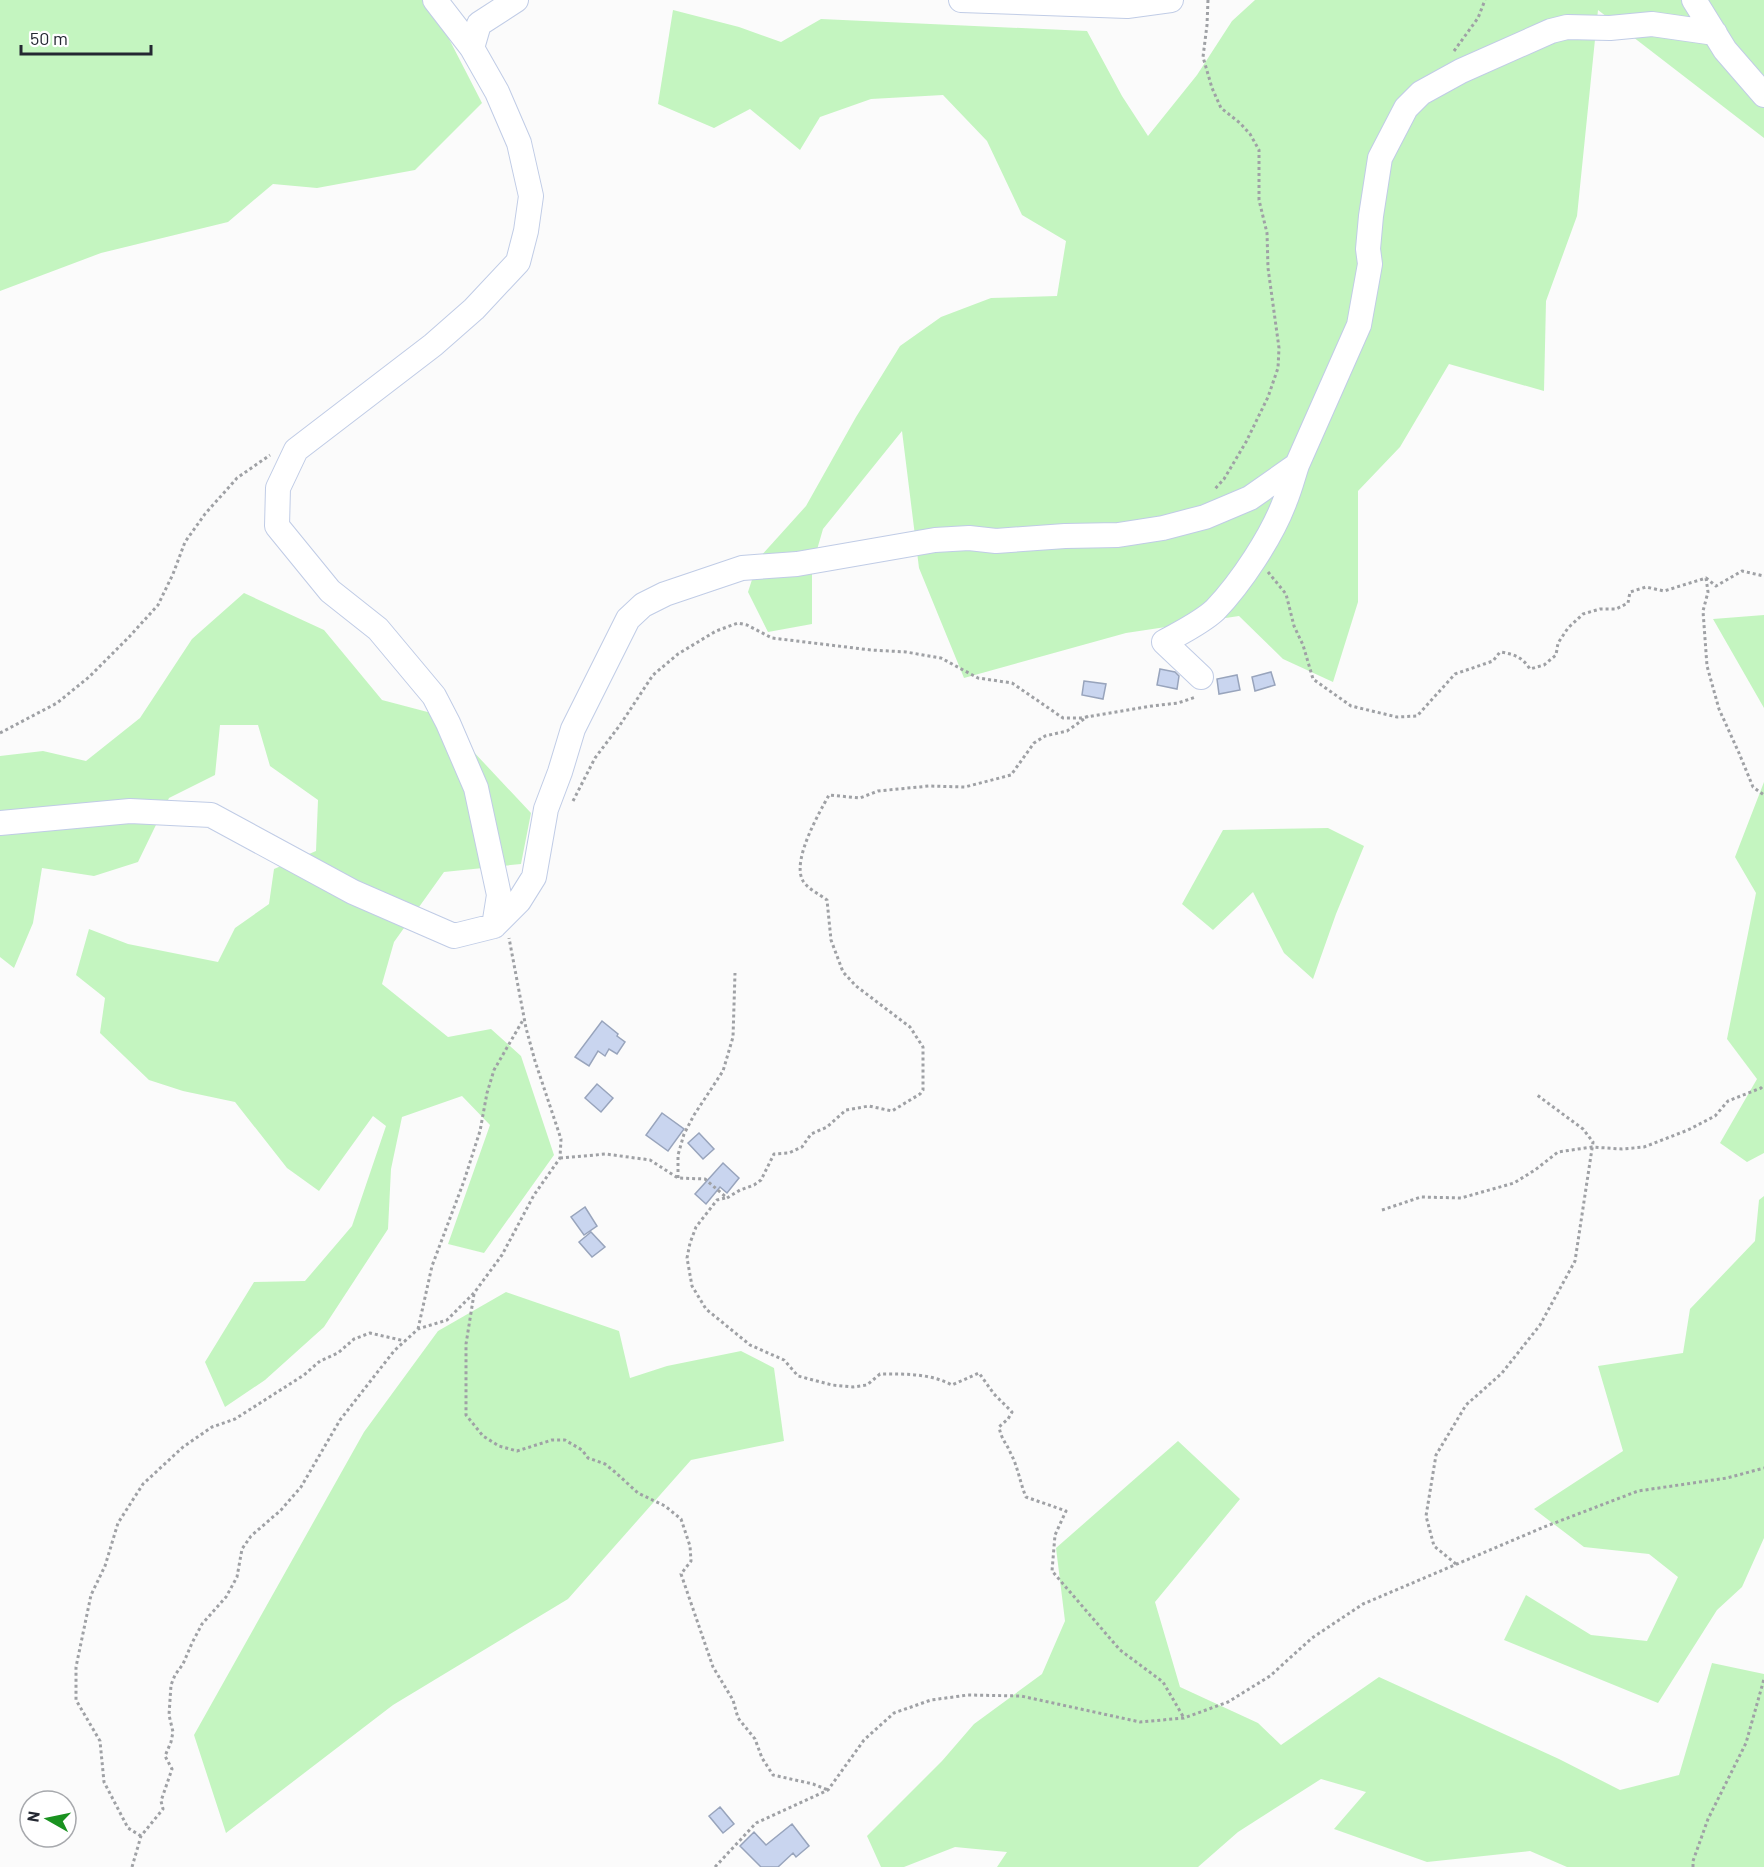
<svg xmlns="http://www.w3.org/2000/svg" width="1764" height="1867" font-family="Barlow,sans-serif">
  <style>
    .green { fill: #c4f5c0 }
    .building { fill: #c9d5ef; stroke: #98a4bc; stroke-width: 1.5 }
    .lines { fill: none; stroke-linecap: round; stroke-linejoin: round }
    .minor-casing { stroke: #c0cce6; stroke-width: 26 }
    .path { stroke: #9fa1a5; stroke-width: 3; stroke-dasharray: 3 3; stroke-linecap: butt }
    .minor { stroke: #fff; stroke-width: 24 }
  </style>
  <rect width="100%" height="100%" fill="#fbfbfb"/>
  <path class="green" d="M0,0H429L482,103L415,170L317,188L273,184L228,222L101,253L0,291Z
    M1255,0H1764V138L1598,10L1577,216L1546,301L1544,391L1449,364L1400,447L1358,491V602L1333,682L1283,659L1239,616L1126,633L964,678L919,568L902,431L823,529L812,567V624L768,632L748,592L759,558L806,506L856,417L900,346L941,317L991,298L1057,296L1066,241L1022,215L987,141L943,95L871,99L820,117L800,150L750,109L714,128L658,104L673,10L739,27L781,42L821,19L1087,31L1122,96L1148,136L1197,75L1232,21Z
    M244,593L324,630L382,700L439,715L531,813L521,864L444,872L394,942L382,984L448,1037L491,1029L521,1056L554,1155L484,1253L448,1244L490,1125L462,1096L402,1117L391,1169L388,1229L324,1327L265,1380L225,1407L205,1362L254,1282L305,1281L352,1226L386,1126L373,1116L319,1191L287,1168L235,1102L183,1091L149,1080L100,1033L105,998L76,975L89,929L128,944L218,962L235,928L269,904L274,869L316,851L318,800L270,766L258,725H220L215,775L169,798L138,862L94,876L42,868L33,923L14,968L0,957V756L43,751L86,761L140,718L192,639Z
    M1764,615V708L1713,619Z
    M1764,782V1153L1747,1162L1720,1143L1757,1079L1727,1039L1756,893L1735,857Z
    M1328,828L1364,846L1336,914L1313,979L1284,953L1253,892L1213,930L1182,904L1223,830Z
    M1764,1196V1538L1742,1587L1717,1610L1658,1703L1504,1640L1526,1595L1591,1635L1647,1641L1678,1577L1649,1554L1584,1547L1534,1509L1623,1451L1598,1366L1683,1353L1690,1309L1755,1241L1759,1200Z
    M506,1292L619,1331L630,1378L667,1366L741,1351L774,1368L784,1441L691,1460L568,1599L393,1705L226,1833L194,1735L364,1432L438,1331Z
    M1178,1441L1240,1499L1155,1602L1180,1687L1258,1723L1281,1745L1379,1677L1559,1759L1620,1790L1679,1775L1712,1663L1764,1674V1867H1567L1530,1851L1427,1862L1334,1829L1366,1792L1321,1779L1238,1832L1198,1867H997L1007,1852L955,1847L904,1867H881L867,1836L942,1761L974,1724L1042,1674L1065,1621L1056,1548Z"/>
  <path class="building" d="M1160,669L1175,672L1179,676L1177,689L1157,685Z
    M1271,672L1275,685L1255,691L1252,677Z
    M1237,675L1240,690L1219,694L1217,679Z
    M1084,681L1106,684L1103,699L1082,695Z
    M602,1021L618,1034L617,1036L625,1042L617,1054L609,1049L605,1056L598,1051L589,1066L575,1057Z
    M597,1084L613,1098L601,1112L585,1098Z
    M662,1113L684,1129L668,1151L646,1135Z
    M699,1133L714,1149L703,1159L688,1143Z
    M723,1163L739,1178L727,1193L720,1187L706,1204L695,1194Z
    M585,1207L597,1226L584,1235L571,1217Z
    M591,1232L605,1247L592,1257L579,1242Z
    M720,1807L734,1824L723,1833L709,1816Z
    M792,1824L809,1846L796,1857L793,1853L778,1867H761L740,1846L754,1832L766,1845Z"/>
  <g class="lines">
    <g class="minor-casing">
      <path id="minor" d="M435,0L472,48
        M961,0L1127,6L1171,0
        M1694,0L1725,50L1764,95
        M1201,677L1164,642C1180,633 1201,623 1215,610C1241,583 1272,536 1285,501C1290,489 1293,477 1297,465
        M0,823L130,811L211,815L353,892L454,936L494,926L499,895L476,788L448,723L434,696L378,629L330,591L277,526L278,488L296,450L433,345L474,309L518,262L526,231L531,196L519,143L497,92L472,48L479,24L516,0
        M494,926L519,901L534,877L546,809L560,772L573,729L628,619L643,605L665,594L742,568L797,564L935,540L969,538L996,541L1065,536L1118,535L1163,528L1205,517L1250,498L1297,465L1359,325L1370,264L1368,249L1371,216L1380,158L1406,108L1421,93L1461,71L1551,31L1567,27L1610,28L1652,24L1715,33"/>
    </g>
    <path class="path" d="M1208,0L1207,25L1203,57L1212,88L1221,108L1240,123L1250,134L1259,150V200L1267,233L1268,268L1279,348L1278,368L1268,397L1246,442L1224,479L1214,490
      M1454,51L1478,18L1485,0
      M1268,572L1286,594L1294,626L1303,645L1313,679L1351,706L1397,717L1417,716L1455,674L1493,661L1500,652C1514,654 1522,657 1530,669L1544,665L1556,655L1558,643L1568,628L1583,614L1600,609H1616L1628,603L1630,592L1646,587L1664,591L1706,578L1716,586L1742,571L1764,576
      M1706,578L1708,592L1703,611L1707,666L1719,709L1739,753L1753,787L1764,795
      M0,733L57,703L89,677L129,637L158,605L173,574L185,542L205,514L237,478L270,455
      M573,801L595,758L620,725L653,675L678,654L716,631L738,623L747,625L772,638L871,650L906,652L941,658L978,678L1012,683L1063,718H1081L1152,706L1178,703L1196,697
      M560,1158L606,1154L650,1160L678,1178L705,1179L727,1198L740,1190L754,1185L761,1180L774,1154L789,1153L802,1147L811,1134L827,1127L846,1110L869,1106L892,1111L920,1094L923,1090V1047L910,1027L856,986L843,972L831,940L827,900C819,894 806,888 802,879C793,858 819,813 829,795L860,798L878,791L929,786L965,787L1011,775L1034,743L1045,736L1067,731L1088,716
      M678,1178V1155L684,1134L694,1115L723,1071L733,1037L735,973
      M725,1198L717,1200L696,1227L690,1243L687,1258L692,1286L706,1309L750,1345L784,1360L798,1376L832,1385L853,1387L867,1385L880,1374C905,1374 929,1373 952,1385L979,1373L994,1394L1012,1412L1008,1419L999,1427C1002,1441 1006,1442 1011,1454C1018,1467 1020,1483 1026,1497L1066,1511L1055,1535L1052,1571L1120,1650L1163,1682L1184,1718
      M1382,1210L1421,1197L1461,1198L1514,1183L1535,1170L1558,1152L1592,1147L1622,1149L1644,1147L1688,1130L1715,1116L1728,1101L1761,1088L1764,1085
      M474,1294L466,1344V1415L483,1436L499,1446L517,1451L552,1440H565L582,1450L588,1458L605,1464L615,1472L638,1493L665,1506L681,1519L690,1546L691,1561L681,1574L713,1667L733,1700L738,1718L755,1739L762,1758L773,1775L813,1784L828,1790
      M418,1329L432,1266L464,1181L480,1131L487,1093L494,1070L523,1020
      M1456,1564L1434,1546L1426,1516L1436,1455L1466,1405L1502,1373L1540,1325L1575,1261L1593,1142L1583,1129L1537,1095
      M141,1836L128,1828L104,1782L100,1741L76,1700V1667L91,1595L105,1566L118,1523L143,1484L183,1447L212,1427L235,1419L304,1375L320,1361L338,1353L354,1339L370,1333L405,1341
      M132,1867L141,1836L163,1809L161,1801L172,1769L165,1756L171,1742L173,1732L169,1715L171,1685L175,1675L183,1664L192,1643L202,1624L226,1597L237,1577L242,1549L251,1536L281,1510L301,1487L340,1420L394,1351L418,1329L447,1320L474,1293L502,1255L534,1195L560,1158L561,1139L535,1061L526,1028L509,938
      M715,1867L756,1823L828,1790L864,1740L894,1713L931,1700L968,1695L1021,1696L1140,1722L1184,1718L1228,1702L1270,1676L1312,1638L1363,1604L1544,1527L1638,1491L1727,1478L1764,1468
      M1693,1867V1861L1708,1819L1746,1743L1764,1679"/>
    <use href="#minor" class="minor"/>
  </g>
  <g transform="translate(48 1819) rotate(279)"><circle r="28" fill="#ffffff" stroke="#a7a9ad" stroke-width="1.5"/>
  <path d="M0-4.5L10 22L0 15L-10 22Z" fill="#1a9220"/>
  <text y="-9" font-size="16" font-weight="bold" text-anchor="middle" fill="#242832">N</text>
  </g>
  <path d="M21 45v9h130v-9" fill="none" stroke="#242832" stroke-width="3"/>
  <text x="30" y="45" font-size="18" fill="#242832" stroke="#ffffff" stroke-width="4.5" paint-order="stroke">50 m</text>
</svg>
